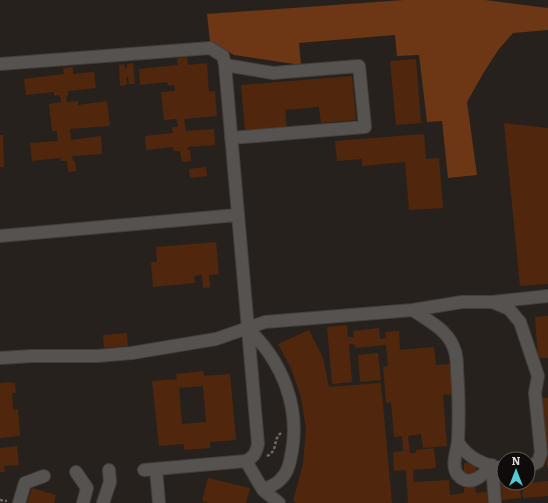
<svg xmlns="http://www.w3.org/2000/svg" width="548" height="503" font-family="Bitter,serif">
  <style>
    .green { fill: #6d3614 }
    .building { fill: #50270d; fill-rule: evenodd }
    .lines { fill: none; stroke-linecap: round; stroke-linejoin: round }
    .minor-casing { stroke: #443e3b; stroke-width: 14 }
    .path { stroke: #6d6865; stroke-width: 2.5; stroke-dasharray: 3 2; stroke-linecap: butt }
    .minor { stroke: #555250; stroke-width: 12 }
  </style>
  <rect width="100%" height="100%" fill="#27211e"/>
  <path class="green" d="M404,0H485L548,8V30L513,33L499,49L484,72L467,102L477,175L448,178L442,121L427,122L419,55L397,56L395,35L299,43L301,65L234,55L210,42L207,14Z"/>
  <path class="building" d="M187,57L188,65L207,63L209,92L215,91L217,116L184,119L186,131L214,129L215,145L188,147L187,150H190L191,161L182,162L180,151H174L173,147L146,150L145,136L173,133L172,127H178L177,119L164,120L161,92L175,91L174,85L168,86L167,82L140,85L139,69L178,65L177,58Z
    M416,59L421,123L396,125L390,61Z
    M133,63L135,84H129L128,77H126L127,85L120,86L119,65L124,64L125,68H127V64Z
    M73,67V74L94,72L96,88L68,91V96H66L67,102L78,101V105L107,101L110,126L70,129L71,140L101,136L102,154L72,156L73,161H75L76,171L68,172L67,161H61L60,158L32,161L30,143L58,141L57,131H52L49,104L61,102L60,95L54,96V92L26,95L24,79L64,74L63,68Z
    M352,76L356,120L321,123L319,107L285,110L287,127L245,131L241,85Z
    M504,123L548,128V284L520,286Z
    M424,134L426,159L439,158L443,208L409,210L405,162L362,166V159L337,161L335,141Z
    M0,135H3L4,167H0Z
    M206,167L207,176L190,178L189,169Z
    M216,242L219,274L209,275L210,287L203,288L202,275L194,276L195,283L153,287L151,262H157L156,247Z
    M548,316V358H538L535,317Z
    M347,325L348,337H354L353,331L379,328L380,339L386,338L385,332L399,331L400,350L434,347L436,365L451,364L454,394L443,395L447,446L423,448L421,434L408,436L410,453H416V450L434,448L436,468L413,470L414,482L449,480L450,495L464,493V488L475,486L476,493L487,492L488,503H408L406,470L394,471L393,452L403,451L402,436L394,437L391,402L386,403L383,367L388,366L386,345L355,348L354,344H349L352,382L332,384L327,327Z
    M309,330L323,358L329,387L381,383L392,503H297L293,501L303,464L306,429L301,397L291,368L278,344Z
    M127,333L128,346L104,348L103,335Z
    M378,353L381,380L360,382L358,355Z
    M203,371L204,376L230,374L236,440L210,442V448L184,450V444L159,446L152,381L177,379L176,374ZM203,386L206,422L182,424L179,388Z
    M10,382V383H15L16,393H12L13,410L18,409L20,436L0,438V383Z
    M541,398H548V468H547Z
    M17,446L19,465L4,466L5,472H0V448Z
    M476,462V473H464V463Z
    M500,474H504V483H520L521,498L502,500Z
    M208,478L250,488L246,503H209L202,501Z
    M548,481V496L523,498L522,484Z
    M32,488L56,495L54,503H27Z"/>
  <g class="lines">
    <g class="minor-casing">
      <path id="minor" d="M0,64L210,48L223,56L225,65L258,444C256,453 254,457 246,461L144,470
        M225,65L273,73L359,66L365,127L231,138
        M0,236L237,215
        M495,303L509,309L520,322L538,376L535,393L541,453L538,462L528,467
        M413,310C427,320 446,329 453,346C457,354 457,362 457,370C459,394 459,417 458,441C457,451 451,464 457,474C458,475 460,477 461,478C473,486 484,474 492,465
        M248,329C281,360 300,405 292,451C290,461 289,471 281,479C277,484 269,487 263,490
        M0,358L32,356H97L132,353L216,339L265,322L413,310L462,302H492L548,296
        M458,442C468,459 485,465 504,469
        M246,461L263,490L279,503
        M492,465L495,503
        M156,469L159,503
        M76,472L87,488L83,503
        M19,503L25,483L44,476
        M103,503L110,482L109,470"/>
    </g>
    <path class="path" d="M267,456C279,450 272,440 281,433
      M0,500L7,501"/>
    <use href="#minor" class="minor"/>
  </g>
  <g transform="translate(516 471)"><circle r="19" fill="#0e0b0a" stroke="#605d5b"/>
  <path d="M0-3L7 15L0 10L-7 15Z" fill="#51ccd2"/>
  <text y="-6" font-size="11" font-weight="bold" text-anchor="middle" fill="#dad7d5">N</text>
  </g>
</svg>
